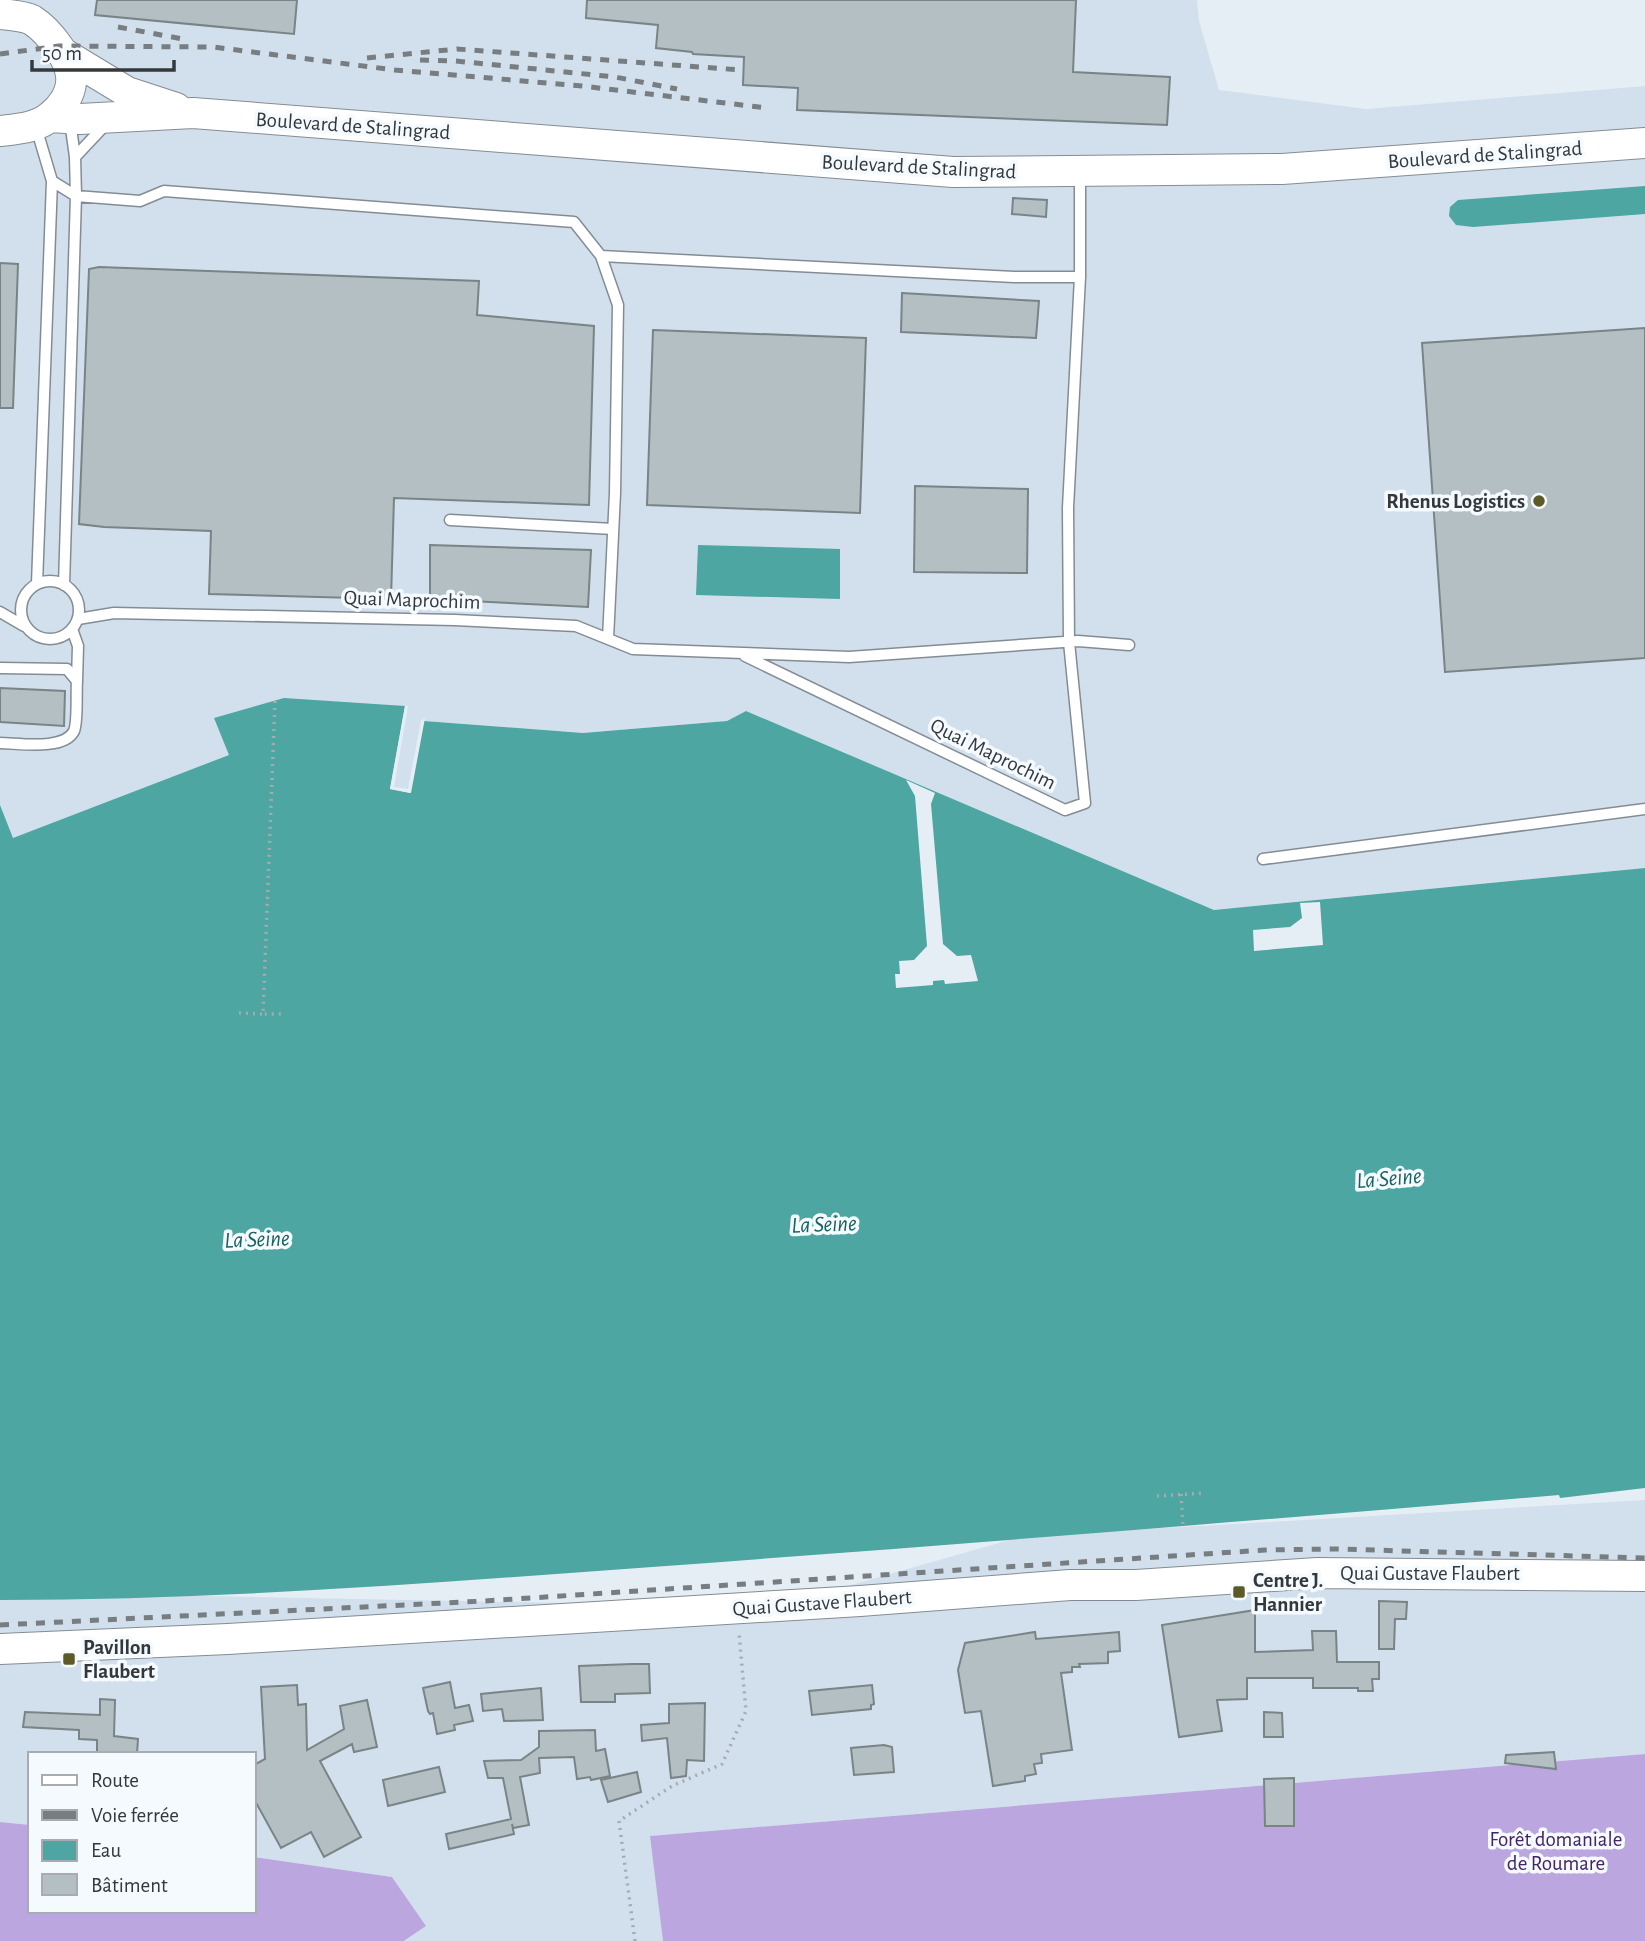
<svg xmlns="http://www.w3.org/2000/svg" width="1645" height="1941" font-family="'Alegreya Sans',sans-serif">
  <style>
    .built { fill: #d2e0ed }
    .forest { fill: #bca6e0 }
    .water { fill: #4da6a1 }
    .pier { fill: #e5eef5 }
    .building { fill: #b3bfc2; stroke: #798487; stroke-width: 2 }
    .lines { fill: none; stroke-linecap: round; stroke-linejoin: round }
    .service-casing { stroke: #848c93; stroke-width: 13 }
    .secondary-casing { stroke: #848c93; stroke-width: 32 }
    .path { stroke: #a4abb1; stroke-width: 3.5; stroke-dasharray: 2 5; stroke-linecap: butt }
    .service { stroke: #fff; stroke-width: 10 }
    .secondary { stroke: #fff; stroke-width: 30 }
    .rail { stroke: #777d81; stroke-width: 5; stroke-dasharray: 9 9; stroke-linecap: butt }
    .poi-dot { fill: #5c5b27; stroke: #f5faff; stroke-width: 2.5 }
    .labels { text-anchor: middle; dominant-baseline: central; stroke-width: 7; stroke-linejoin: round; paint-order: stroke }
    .street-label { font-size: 21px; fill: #35383b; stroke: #f5faff }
    .poi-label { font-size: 21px; font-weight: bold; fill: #35383b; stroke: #f5faff; text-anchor: start }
    .park-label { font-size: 21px; fill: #432367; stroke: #f5faff }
    .water-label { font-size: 23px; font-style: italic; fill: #19625f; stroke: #f5faff }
  </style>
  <rect width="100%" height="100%" fill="#e5eef5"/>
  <path class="built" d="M0,0H1197L1199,21L1219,90L1366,109L1645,86V868L1214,910L746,711L727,721L583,733L425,721L411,793L230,755L13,838L0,805Z
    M1645,1500V1754L651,1836L663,1941H405L426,1926L392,1877L254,1857V1754H30V1825L0,1822V1592L774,1607L1034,1533L1183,1527Z"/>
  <path class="forest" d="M1645,1754V1941H663L650,1836Z
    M0,1822L30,1825V1911H254V1857L392,1877L426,1926L404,1941H0Z"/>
  <path class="water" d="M1645,186V214L1473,227L1456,225L1449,216L1450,207L1458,200Z
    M698,545L840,549V599L696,595Z
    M284,698L405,706L390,789L410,793L424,721L583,733L727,721L746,711L1214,910L1645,868V1488L1560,1498L1559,1495C1262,1520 964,1544 666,1566C445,1582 223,1600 0,1600V805L13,838L229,755L214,718Z"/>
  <path class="pier" d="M405,706H408L394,787L408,789L421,721L425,718L411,793L390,789Z
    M906,780L935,793L931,804L943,944L957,956L971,955L978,981L945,984L944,980L933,981V985L896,988L895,974H900L899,961L914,960L927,946L915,796Z
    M1320,902L1323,945L1254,951L1253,930L1290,927L1302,918L1300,903Z"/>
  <path class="building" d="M97,0H297L294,34L95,15Z
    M587,0H1076L1073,72L1170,77L1167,125L797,110L798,88L743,85L744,57L693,54L692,52L656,48L658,25L586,18Z
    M1013,198L1047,200L1046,217L1012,214Z
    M0,263L18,264L13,408H0Z
    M99,267L479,281L477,315L594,326L589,505L394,498L391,599L209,594L211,531L104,527L79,524L89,269Z
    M902,293L1039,301L1036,338L901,332Z
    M1645,328V658L1445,672L1422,343Z
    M653,330L866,338L860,513L647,505Z
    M915,486L1028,489L1027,573L914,572Z
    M430,545L591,550L588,607L430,599Z
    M0,688L65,691L64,726L0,722Z
    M1379,1601L1407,1602L1406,1619H1395L1394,1649H1379Z
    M1255,1610V1652L1313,1650L1312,1631H1336L1337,1662H1379V1679H1372L1373,1691H1358V1688H1313V1678H1247V1699L1217,1700L1222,1731L1179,1737L1162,1625Z
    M1035,1632L1036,1639L1119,1632L1120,1651L1108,1652V1663L1079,1664L1080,1667H1072V1672L1061,1673L1072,1750L1041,1754L1042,1763L1034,1764L1036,1774L1025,1776V1781L993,1786L981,1711L965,1713L958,1670L965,1643Z
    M632,1664H649L650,1693L615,1694V1702H581L579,1666Z
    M450,1682L455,1708L469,1705L473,1721L454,1725L455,1730L437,1734L433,1713L430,1714L428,1711L423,1688Z
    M297,1685L298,1705L306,1704L307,1750L344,1729L340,1706L367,1700L377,1747L354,1752L352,1744L320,1761L361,1837L324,1857L311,1832L281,1848L254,1799V1765L265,1759L261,1687Z
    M872,1685L874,1704L871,1705V1709L812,1715L809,1691Z
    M541,1688L543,1720L504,1721L502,1709L483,1711L481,1694Z
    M100,1699L115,1700L114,1736L138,1739L137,1754H97V1740L79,1739V1730L23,1727L25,1712L100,1715Z
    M705,1703L704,1761L687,1760L686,1776L671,1778L667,1738L642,1741L641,1725L669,1723V1704Z
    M1264,1712L1282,1713L1283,1737H1264Z
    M595,1730L596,1751L605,1749L610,1776L591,1780L590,1777L577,1779L574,1757L539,1758L540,1773L520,1777L529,1825L513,1828L512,1824L514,1834L449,1849L446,1834L511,1819L503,1778H488L484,1761L521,1760L539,1747V1731Z
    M884,1745L892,1747L894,1772L854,1775L851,1748Z
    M1554,1752L1556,1769L1505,1763L1506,1755Z
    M439,1767L445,1792L388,1806L383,1780Z
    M637,1772L641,1792L608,1802L601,1780Z
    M1294,1778V1826H1265L1264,1779Z"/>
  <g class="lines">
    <g class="service-casing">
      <path id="service" d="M36,127L52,181L37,584
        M75,157L107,123
        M52,181L76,196L140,201L164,191L574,222L601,256L618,305L615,493L608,639
        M601,256L1014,277H1080
        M450,520L613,529
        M21 610a29 29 0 1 1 58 0a29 29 0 1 1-58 0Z
        M64,585L76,196L75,157L70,121
        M0,612L24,626
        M78,619L114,613L455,620L576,626L633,649L849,657L1078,641L1129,645
        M72,629L78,646L77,681
        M745,656L1065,810L1085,803L1069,642L1068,508L1080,277V174
        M0,668L67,669L77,681C76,693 78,722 74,731C64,751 18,743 0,743
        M1263,859L1645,809"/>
    </g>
    <g class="secondary-casing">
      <path id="secondary" d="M0,14C9,15 24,16 32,20C49,31 74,62 71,83C70,95 61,108 52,115C38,128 18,129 0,131
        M61,52L127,92L176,108
        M51,117L80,119L193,113L953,172L1282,169L1645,143
        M0,1649L228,1639L860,1601L1070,1585H1136L1317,1573L1645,1576"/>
    </g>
    <path class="path" d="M275,701L263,1014H284
      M239,1013L263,1014
      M1181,1494L1183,1527
      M1157,1496L1205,1493
      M635,1941L619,1821L672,1786L722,1764L746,1711L739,1633"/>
    <use href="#service" class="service"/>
    <use href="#secondary" class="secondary"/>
    <path class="rail" d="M118,27L183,39
      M0,54L59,46L213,47L395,70L582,86L767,108
      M367,58L457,49L741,70
      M420,60L456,61L615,77L677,89
      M0,1625L484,1601L1265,1550L1337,1549L1645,1558"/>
  </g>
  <g class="poi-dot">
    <circle cx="1539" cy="501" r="7"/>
    <rect x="1232" y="1585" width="14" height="14" rx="3.5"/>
    <rect x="62" y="1652" width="14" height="14" rx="3.5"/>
  </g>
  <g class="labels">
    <g class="street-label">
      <text transform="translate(353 126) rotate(4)">Boulevard de Stalingrad</text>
      <text transform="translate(1485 155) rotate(-4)">Boulevard de Stalingrad</text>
      <text transform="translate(919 167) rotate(3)">Boulevard de Stalingrad</text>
      <text transform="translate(412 600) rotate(2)">Quai Maprochim</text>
      <text transform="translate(993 754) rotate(26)">Quai Maprochim</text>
      <text x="1430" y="1573">Quai Gustave Flaubert</text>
      <text transform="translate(822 1603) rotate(-4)">Quai Gustave Flaubert</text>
    </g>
    <g class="poi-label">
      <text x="1525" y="501" text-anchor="end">Rhenus Logistics</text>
      <text x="1253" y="1580">Centre J.<tspan x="1253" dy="24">Hannier</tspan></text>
      <text x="83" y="1647">Pavillon<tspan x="83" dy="24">Flaubert</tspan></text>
    </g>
    <g class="park-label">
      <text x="1556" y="1839">Forêt domaniale<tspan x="1556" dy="24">de Roumare</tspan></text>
    </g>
    <g class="water-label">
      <text transform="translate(1389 1179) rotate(-5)">La Seine</text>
      <text transform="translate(824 1225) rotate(-2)">La Seine</text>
      <text transform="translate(257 1240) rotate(-2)">La Seine</text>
    </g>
  </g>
  <rect x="28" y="1752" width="228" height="161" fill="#f5faff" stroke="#a8acb1" stroke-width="2"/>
  <rect x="42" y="1775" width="35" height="10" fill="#ffffff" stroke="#a8acb1" stroke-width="2"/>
  <text x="91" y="1787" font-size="21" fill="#35383b">Route</text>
  <rect x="42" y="1810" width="35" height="10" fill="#777d81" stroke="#a8acb1" stroke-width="2"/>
  <text x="91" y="1822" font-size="21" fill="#35383b">Voie ferrée</text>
  <rect x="42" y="1840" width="35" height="21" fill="#4da6a1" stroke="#a8acb1" stroke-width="2"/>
  <text x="91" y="1857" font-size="21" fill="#35383b">Eau</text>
  <rect x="42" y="1874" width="35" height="21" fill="#b3bfc2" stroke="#a8acb1" stroke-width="2"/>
  <text x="91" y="1892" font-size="21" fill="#35383b">Bâtiment</text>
  <path d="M32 60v10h142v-10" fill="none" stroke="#35383b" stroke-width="3.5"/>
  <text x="42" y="60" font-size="21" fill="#35383b" stroke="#f5faff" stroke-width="5" paint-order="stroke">50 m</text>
</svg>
